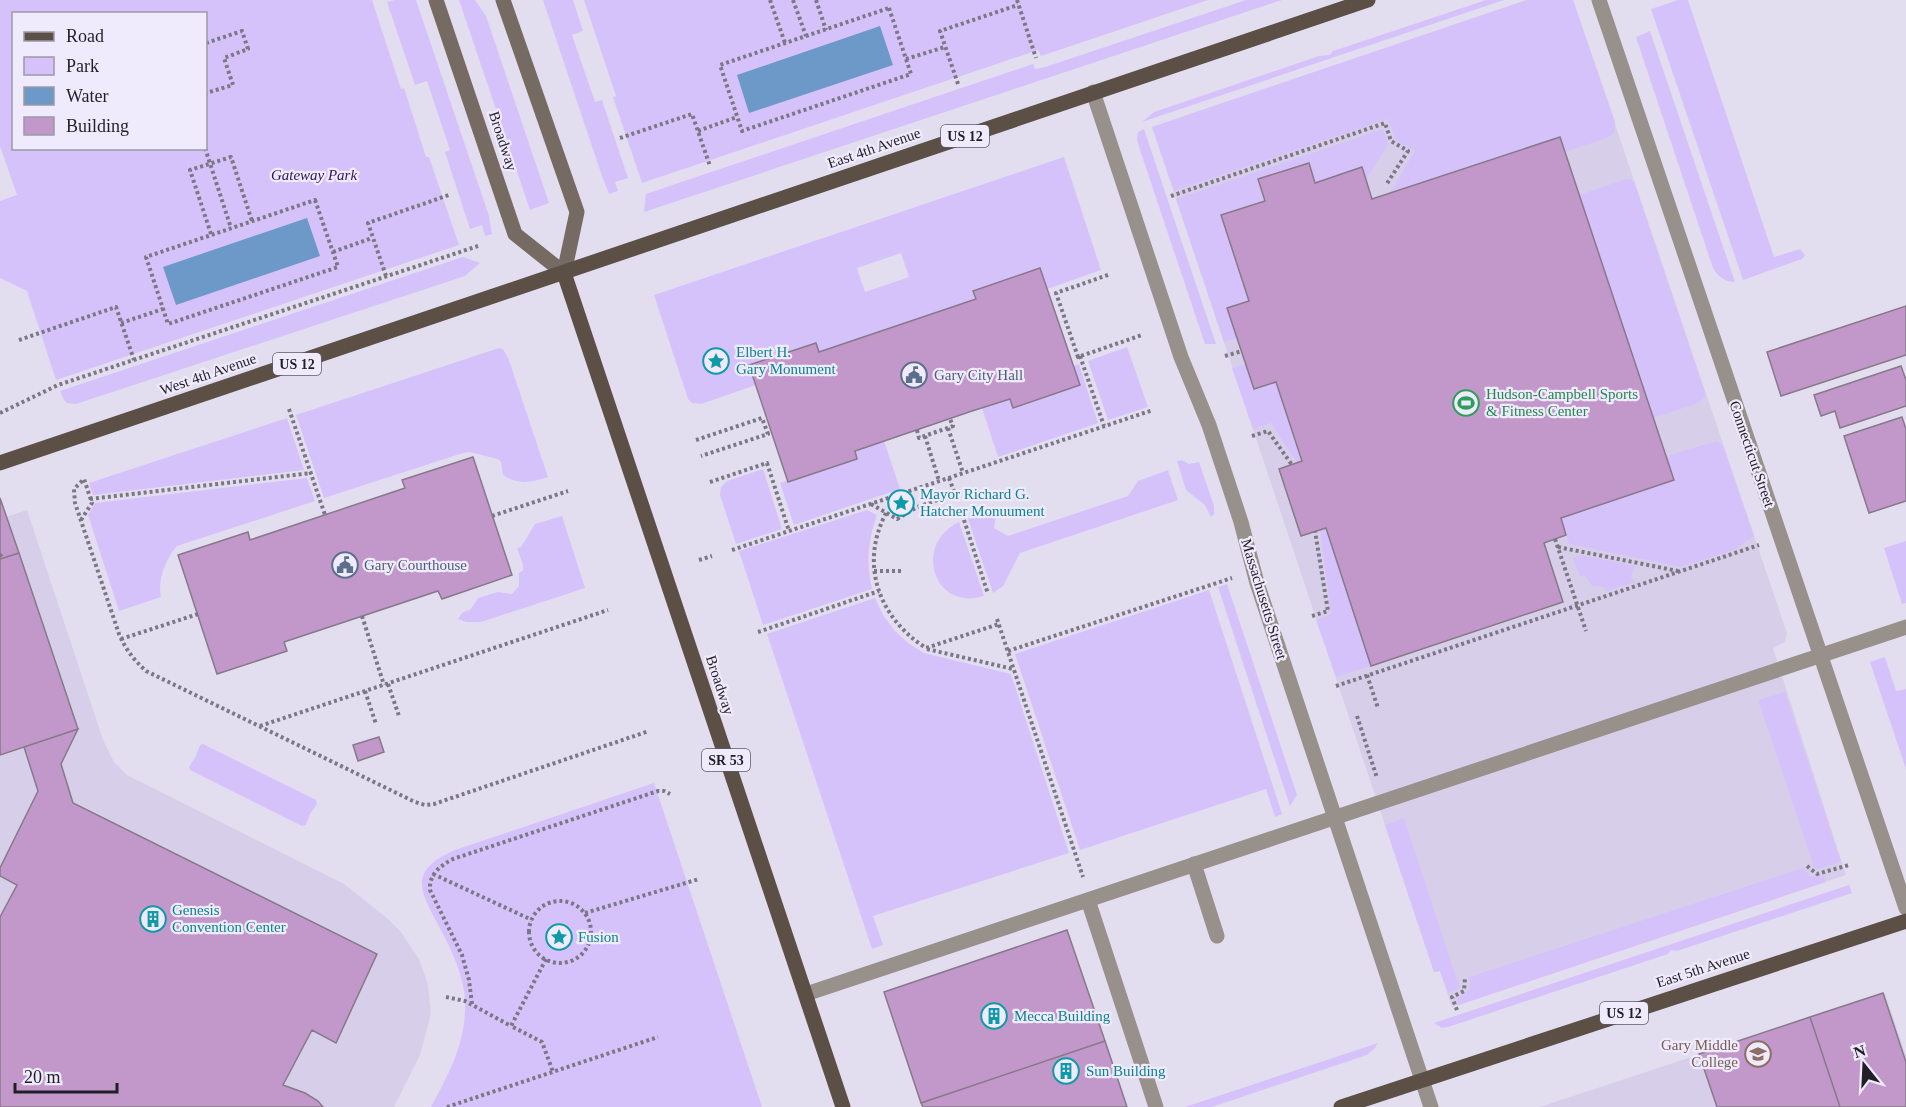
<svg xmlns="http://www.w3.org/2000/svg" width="1906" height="1107" font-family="Georgia,serif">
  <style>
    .built { fill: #d7cfe9 }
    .green { fill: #d6c2fb; fill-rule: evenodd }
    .water { fill: #6d99c8 }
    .building { fill: #c298ca; stroke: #867988; stroke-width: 1.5 }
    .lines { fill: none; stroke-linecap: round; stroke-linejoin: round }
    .path { stroke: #7b7784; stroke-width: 4; stroke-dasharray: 3 3; stroke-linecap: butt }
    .service { stroke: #98918b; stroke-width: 15 }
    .minor { stroke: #98918b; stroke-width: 15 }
    .tertiary { stroke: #98918b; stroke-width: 15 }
    .secondary { stroke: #756b62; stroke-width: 15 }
    .primary { stroke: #5c5046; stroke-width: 15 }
    .labels { text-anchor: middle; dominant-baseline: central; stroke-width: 4.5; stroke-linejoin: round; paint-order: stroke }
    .shield { fill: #f0eafd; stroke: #5f5c66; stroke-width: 1.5 }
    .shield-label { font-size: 14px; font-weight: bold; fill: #211f26 }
    .street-label { font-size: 15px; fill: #211f26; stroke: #f0eafd }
    .park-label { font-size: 15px; font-style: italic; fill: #331458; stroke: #f0eafd }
    .culture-label { font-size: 15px; fill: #0d838f; stroke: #f0eafd; text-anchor: start }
    .service-label { font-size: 15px; fill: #4e5e75; stroke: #f0eafd; text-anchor: start }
    .leisure-label { font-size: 15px; fill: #27864d; stroke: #f0eafd; text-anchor: start }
    .education-label { font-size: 15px; fill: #785e54; stroke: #f0eafd; text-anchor: end }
  </style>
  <rect width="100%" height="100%" fill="#e3ddf0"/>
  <path class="built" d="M1527,0H1573L1787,633L1785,642L1773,648L1846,875L1452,1007L1440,971L1434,972L1152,127Z
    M27,510L103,740L114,762L127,775L137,780L344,884L387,918L401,932L419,959L428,985L431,1014L420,1055L394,1107H0V519Z
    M1885,993L1906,1056V1107H1540Z"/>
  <path class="green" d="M0,0H372L401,89L404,88L426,157H429L459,245L56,380L27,291L0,278V201L17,195L0,146ZM14,14H206V148H14Z
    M395,0H416L489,216L492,234L485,236L482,225L470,229L445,152L450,150L427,81L415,85L387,2Z
    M459,0H475L486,16L549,203L530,210Z
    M543,0H573L583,31L572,35L595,102L602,100L628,178L615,182L618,191L609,194L603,179Z
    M584,0H1208L1041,56L1038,50L642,183L613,97L616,96Z
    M1246,0H1282L644,212L646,194L1033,64L1035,69L1045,67Z
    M1486,0H1504L1142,122L1154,112L1319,56L1330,55L1333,51Z
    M1527,0H1573L1615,122L1614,133L1607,138L1565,152L1560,137L1390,192L1415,151L1396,141L1388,119L1174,191L1152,127Z
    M1678,0H1688L1774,257L1800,249L1805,255L1802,259L1743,280L1651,9Z
    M1650,31L1735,282C1724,282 1718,276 1713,268L1636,37Z
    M1144,129L1216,344H1205L1140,150L1137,139L1138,132Z
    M1383,129L1388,144L1366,180L1315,183L1308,163L1258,179L1265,201L1221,215L1249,301L1227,308L1237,338L1224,342L1176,199Z
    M1064,157L1101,270L1047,289L1040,268L974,290L976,299L819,352L816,343L749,365L756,385L701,404L692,403L688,399L654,295ZM901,253L909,277L865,292L857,268Z
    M1626,179H1631L1635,184L1705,393V397L1698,403L1653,418L1579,195Z
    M463,257L480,263L465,276L76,404L67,403L64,400L60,391Z
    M1127,347L1148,407L1108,420L1088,361Z
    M499,348L503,349L509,360L548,477C532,482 519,486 503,475L501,462L498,459L469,452L463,453L324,498L296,415Z
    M1079,364L1098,423L998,457L982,408L1010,399L1013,408L1079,385L1073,366Z
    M1246,364L1254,389L1276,382L1302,461L1297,463L1271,423L1253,429L1232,368Z
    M287,418L304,470L93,495L89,483Z
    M884,441L900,489L794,525L780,483L788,480L789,482L857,459L855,451Z
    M1717,441L1723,446L1754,536L1734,550L1681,567L1569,544L1561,518L1674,480L1666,456Z
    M1182,460L1189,464L1199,462L1214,506V514L1211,517L1205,505L1186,490L1177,461Z
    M763,469L782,529L736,544L720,495L721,487L727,481Z
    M1168,470L1178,500L1020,553L1003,586L993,593L968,519L997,510L994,528L1008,536L1128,496L1138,481Z
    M307,478L315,501L177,546C166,558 157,581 161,597L119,611L88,515L95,503Z
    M867,510L877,515C868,541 866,562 872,589L763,625L739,551Z
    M562,516L585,588L481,622H466L458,619L462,613L471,609L478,598L498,592L512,594L519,586V573L523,570V565L517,548L521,547L535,524Z
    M959,522L984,596C934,612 912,545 959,522Z
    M1326,528L1371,666L1336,677L1316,620L1331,614L1320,530Z
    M1906,541V603L1902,604L1884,548Z
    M1580,555L1636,566L1633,570L1631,578L1636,582L1607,591L1604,587L1592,586L1584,575L1580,577L1573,558Z
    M1227,584L1297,795L1290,806L1218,587Z
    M1209,590L1282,814L1275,817L1266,789L1080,850L1015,654Z
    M875,598L883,615L894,630L908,643L924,653L1011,674L1069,853L873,916L883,945L872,949L767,634Z
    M1885,657L1896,691L1906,689V769L1870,662Z
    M1785,692L1841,862L1817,869L1811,865L1813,864L1758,700Z
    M203,744L316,800L317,804L310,814L306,825L302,826L190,770L189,767L196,756L200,745Z
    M654,783L762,1107H431C450,1072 467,1040 465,999C463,976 453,953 443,934C424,896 402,873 455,850Z
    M1404,818L1457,980H1459V988L1448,993L1440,971L1434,972L1385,825Z
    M1803,868L1810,876H1824L1826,882L1459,1005L1457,998C1467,993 1472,989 1469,977Z
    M1849,885L1852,893L1677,951L1671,950L1668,954L1448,1027L1442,1028L1434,1023Z
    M1378,1043L1375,1048L1367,1055L1212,1107H1185Z"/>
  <path class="water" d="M880,26L893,65L749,113L737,75Z
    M307,218L320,256L176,305L163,267Z"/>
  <path class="building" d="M1560,137L1674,480L1561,518L1566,535L1544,543L1563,602L1371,666L1326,528L1301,536L1279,469L1302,461L1276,382L1254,389L1227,308L1249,301L1221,215L1265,201L1258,179L1309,163L1315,183L1362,167L1372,199Z
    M1040,268L1080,385L1013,408L1010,399L972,411L855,451L857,459L788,482L749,365L816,343L819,352L976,299L973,291Z
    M1906,306V355L1781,396L1767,352Z
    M1901,366L1906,380V406L1840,428L1835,411L1821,416L1814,395Z
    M1902,417L1906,429V501L1869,513L1844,436Z
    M473,457L512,575L442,599L438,591L284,642L287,651L217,674L178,555L248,532L250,540L405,488L402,480Z
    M0,498L19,553L0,559Z
    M19,553L78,729L0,755V559Z
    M78,729L61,764L73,803L377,954L336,1043L312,1030L283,1085L305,1093L318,1101L323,1107H0V917L17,885L0,876V868L38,791L24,747Z
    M379,737L384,752L358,761L353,745Z
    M1067,930L1105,1041L921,1103L884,992Z
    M1883,993L1906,1062V1107H1840L1810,1017Z
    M1810,1017L1840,1107H1717L1699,1054Z
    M1105,1041L1127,1107H923L921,1103Z"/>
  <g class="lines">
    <path class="path" d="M770,0L785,43
      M793,0L806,36
      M816,0L826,30
      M1017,0L1036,58
      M889,8L911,74L742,131L720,65Z
      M206,43L242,31L248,49L224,58L233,85L206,93
      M906,59L945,47
      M958,84L940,31L1018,5
      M698,131L737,117
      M620,138L692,114L710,166
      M205,148L231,228
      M1171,196L1385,123L1391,141L1408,151L1386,185
      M315,200L338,267L168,324L146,257Z
      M211,234L190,170L231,157L252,221
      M333,252L372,238
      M1108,275L1056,293L1078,357L1142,335
      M386,276L368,223L449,195
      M121,323L163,309
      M19,340L116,307L134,360
      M1080,356L1104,426
      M1225,356L1242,351
      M289,409L325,515
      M0,413L58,385L478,246
      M948,428L963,473
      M917,430L919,438L953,426L950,419
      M925,436L939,481
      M1252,436L1268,431L1292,465
      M696,440L762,418L768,434L701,456
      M949,478L955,494
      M710,482L767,463L789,531
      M90,499L311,473
      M871,504L897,519L917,507L955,494
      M886,513C859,565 879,618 926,648L999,624
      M492,516L568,491
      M81,520L92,503L84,479L74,489L75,503L119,634C126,650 134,660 146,671L415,802L425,805L434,804L649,731
      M964,520L988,594
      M1555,539L1586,631
      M1558,547L1678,571
      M732,550L1153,410
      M0,554L2,559
      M699,560L712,556
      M874,571H904
      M362,616L384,685
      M1312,616L1328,611L1315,531
      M997,619L1083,877
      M758,632L879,591
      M121,639L198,614
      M927,649L1013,669
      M1008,651L1232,578
      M1367,675L1378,708
      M388,684L399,716
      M1336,686L1759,545
      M365,691L376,724
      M1357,716L1377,778
      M260,726L608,610
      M1807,866L1817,874L1849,865
      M433,874L532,920
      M529 932a31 31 0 1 1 62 0a31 31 0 1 1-62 0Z
      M585,913L699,879
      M546,959L511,1026L542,1042L553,1072
      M446,997L465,1001L511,1026
      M472,1004L469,980L462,955L430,890C429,874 440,866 453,859L658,791H664L670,794
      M1457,1010L1452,997L1464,991L1465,978
      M447,1107L658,1037"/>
    <path class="service" d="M1194,864L1217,936
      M1088,900L1156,1107
      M806,994L1906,627"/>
    <path class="minor" d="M1599,0L1906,908"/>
    <path class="tertiary" d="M1093,92L1181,357L1209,425L1241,522L1257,583L1431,1107"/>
    <path class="secondary" d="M436,0L515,234L564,273L577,212L503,0"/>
    <path class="primary" d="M564,273L843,1107
      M0,463L1368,0
      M1341,1107L1906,921"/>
  </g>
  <defs>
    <g id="sight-ring" transform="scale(1.35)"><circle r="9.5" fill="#f0eafd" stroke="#0f9aa8" stroke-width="1.5"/><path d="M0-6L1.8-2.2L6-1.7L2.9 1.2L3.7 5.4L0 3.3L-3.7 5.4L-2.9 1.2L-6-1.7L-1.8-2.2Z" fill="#0f9aa8"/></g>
    <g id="civic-ring" transform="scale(1.35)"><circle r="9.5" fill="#f0eafd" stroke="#5c6f8a" stroke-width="1.5"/><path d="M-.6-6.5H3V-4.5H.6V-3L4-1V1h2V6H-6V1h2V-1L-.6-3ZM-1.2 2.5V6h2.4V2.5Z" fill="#5c6f8a"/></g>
    <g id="stadium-ring" transform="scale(1.35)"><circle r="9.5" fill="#f0eafd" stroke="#2e9e5b" stroke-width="1.5"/><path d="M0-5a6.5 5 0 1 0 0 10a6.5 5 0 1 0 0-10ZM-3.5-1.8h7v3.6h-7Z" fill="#2e9e5b"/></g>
    <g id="building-ring" transform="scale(1.35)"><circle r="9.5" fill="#f0eafd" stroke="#0f9aa8" stroke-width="1.5"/><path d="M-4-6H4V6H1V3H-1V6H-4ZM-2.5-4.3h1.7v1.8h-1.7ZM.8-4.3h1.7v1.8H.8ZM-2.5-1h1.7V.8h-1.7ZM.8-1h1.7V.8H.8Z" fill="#0f9aa8"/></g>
    <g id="school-ring" transform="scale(1.35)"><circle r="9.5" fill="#f0eafd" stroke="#8d6e63" stroke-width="1.5"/><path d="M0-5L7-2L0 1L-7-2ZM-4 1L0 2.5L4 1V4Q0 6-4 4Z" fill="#8d6e63"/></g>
  </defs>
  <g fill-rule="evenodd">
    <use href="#sight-ring" x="716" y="361"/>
    <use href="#civic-ring" x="914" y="375"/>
    <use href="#stadium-ring" x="1466" y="403"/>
    <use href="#sight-ring" x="901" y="503"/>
    <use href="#civic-ring" x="345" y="565"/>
    <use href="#building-ring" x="153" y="919"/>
    <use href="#sight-ring" x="559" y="937"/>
    <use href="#building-ring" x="994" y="1016"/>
    <use href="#school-ring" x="1758" y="1054"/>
    <use href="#building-ring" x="1066" y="1071"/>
  </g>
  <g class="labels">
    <g class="shield">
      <rect x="941" y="125" width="48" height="22" rx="4.5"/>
      <rect x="273" y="353" width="48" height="22" rx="4.5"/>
      <rect x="702" y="749" width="48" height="22" rx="4.5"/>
      <rect x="1600" y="1002" width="48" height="22" rx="4.5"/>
    </g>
    <g class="shield-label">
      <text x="965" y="136">US 12</text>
      <text x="297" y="364">US 12</text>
      <text x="726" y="760">SR 53</text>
      <text x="1624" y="1013">US 12</text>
    </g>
    <g class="street-label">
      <text transform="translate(503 141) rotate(72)">Broadway</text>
      <text transform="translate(874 148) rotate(-19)">East 4th Avenue</text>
      <text transform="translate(208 374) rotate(-19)">West 4th Avenue</text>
      <text transform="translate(1752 454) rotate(71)">Connecticut Street</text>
      <text transform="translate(1264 599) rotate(73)">Massachusetts Street</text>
      <text transform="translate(720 685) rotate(72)">Broadway</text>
      <text transform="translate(1703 968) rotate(-18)">East 5th Avenue</text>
    </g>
    <g class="park-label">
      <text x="314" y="175">Gateway Park</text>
    </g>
    <g class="culture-label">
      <text x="736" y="352">Elbert H.<tspan x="736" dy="17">Gary Monument</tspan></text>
      <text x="920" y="494">Mayor Richard G.<tspan x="920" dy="17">Hatcher Monuument</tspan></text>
      <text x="172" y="910">Genesis<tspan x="172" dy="17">Convention Center</tspan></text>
      <text x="578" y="937">Fusion</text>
      <text x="1014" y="1016">Mecca Building</text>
      <text x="1086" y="1071">Sun Building</text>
    </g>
    <g class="service-label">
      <text x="934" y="375">Gary City Hall</text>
      <text x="364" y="565">Gary Courthouse</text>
    </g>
    <g class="leisure-label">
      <text x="1486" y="394">Hudson-Campbell Sports<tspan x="1486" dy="17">&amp; Fitness Center</tspan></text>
    </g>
    <g class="education-label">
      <text x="1738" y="1045">Gary Middle<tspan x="1738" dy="17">College</tspan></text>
    </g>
  </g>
  <rect x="12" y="12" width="195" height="138" fill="#f0eafd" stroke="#9d99a7" stroke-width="1.5"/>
  <rect x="24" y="32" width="30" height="9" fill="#5c5046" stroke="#9d99a7" stroke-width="1.5"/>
  <text x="66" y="42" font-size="18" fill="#211f26">Road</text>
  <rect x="24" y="57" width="30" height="18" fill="#d6c2fb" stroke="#9d99a7" stroke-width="1.5"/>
  <text x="66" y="72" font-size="18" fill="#211f26">Park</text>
  <rect x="24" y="87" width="30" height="18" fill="#6d99c8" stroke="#9d99a7" stroke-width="1.5"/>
  <text x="66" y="102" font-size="18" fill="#211f26">Water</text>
  <rect x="24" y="117" width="30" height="18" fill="#c298ca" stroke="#9d99a7" stroke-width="1.5"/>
  <text x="66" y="132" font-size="18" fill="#211f26">Building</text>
  <g transform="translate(1864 1065) rotate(342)" stroke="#f0eafd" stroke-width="4.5" paint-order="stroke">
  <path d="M0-4.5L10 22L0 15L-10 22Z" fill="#211f26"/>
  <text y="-9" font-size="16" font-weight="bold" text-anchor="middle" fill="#211f26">N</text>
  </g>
  <path d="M15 1083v9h102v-9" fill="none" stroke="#211f26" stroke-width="3"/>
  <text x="24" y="1083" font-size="18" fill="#211f26" stroke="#f0eafd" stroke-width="4.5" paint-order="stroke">20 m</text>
</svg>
